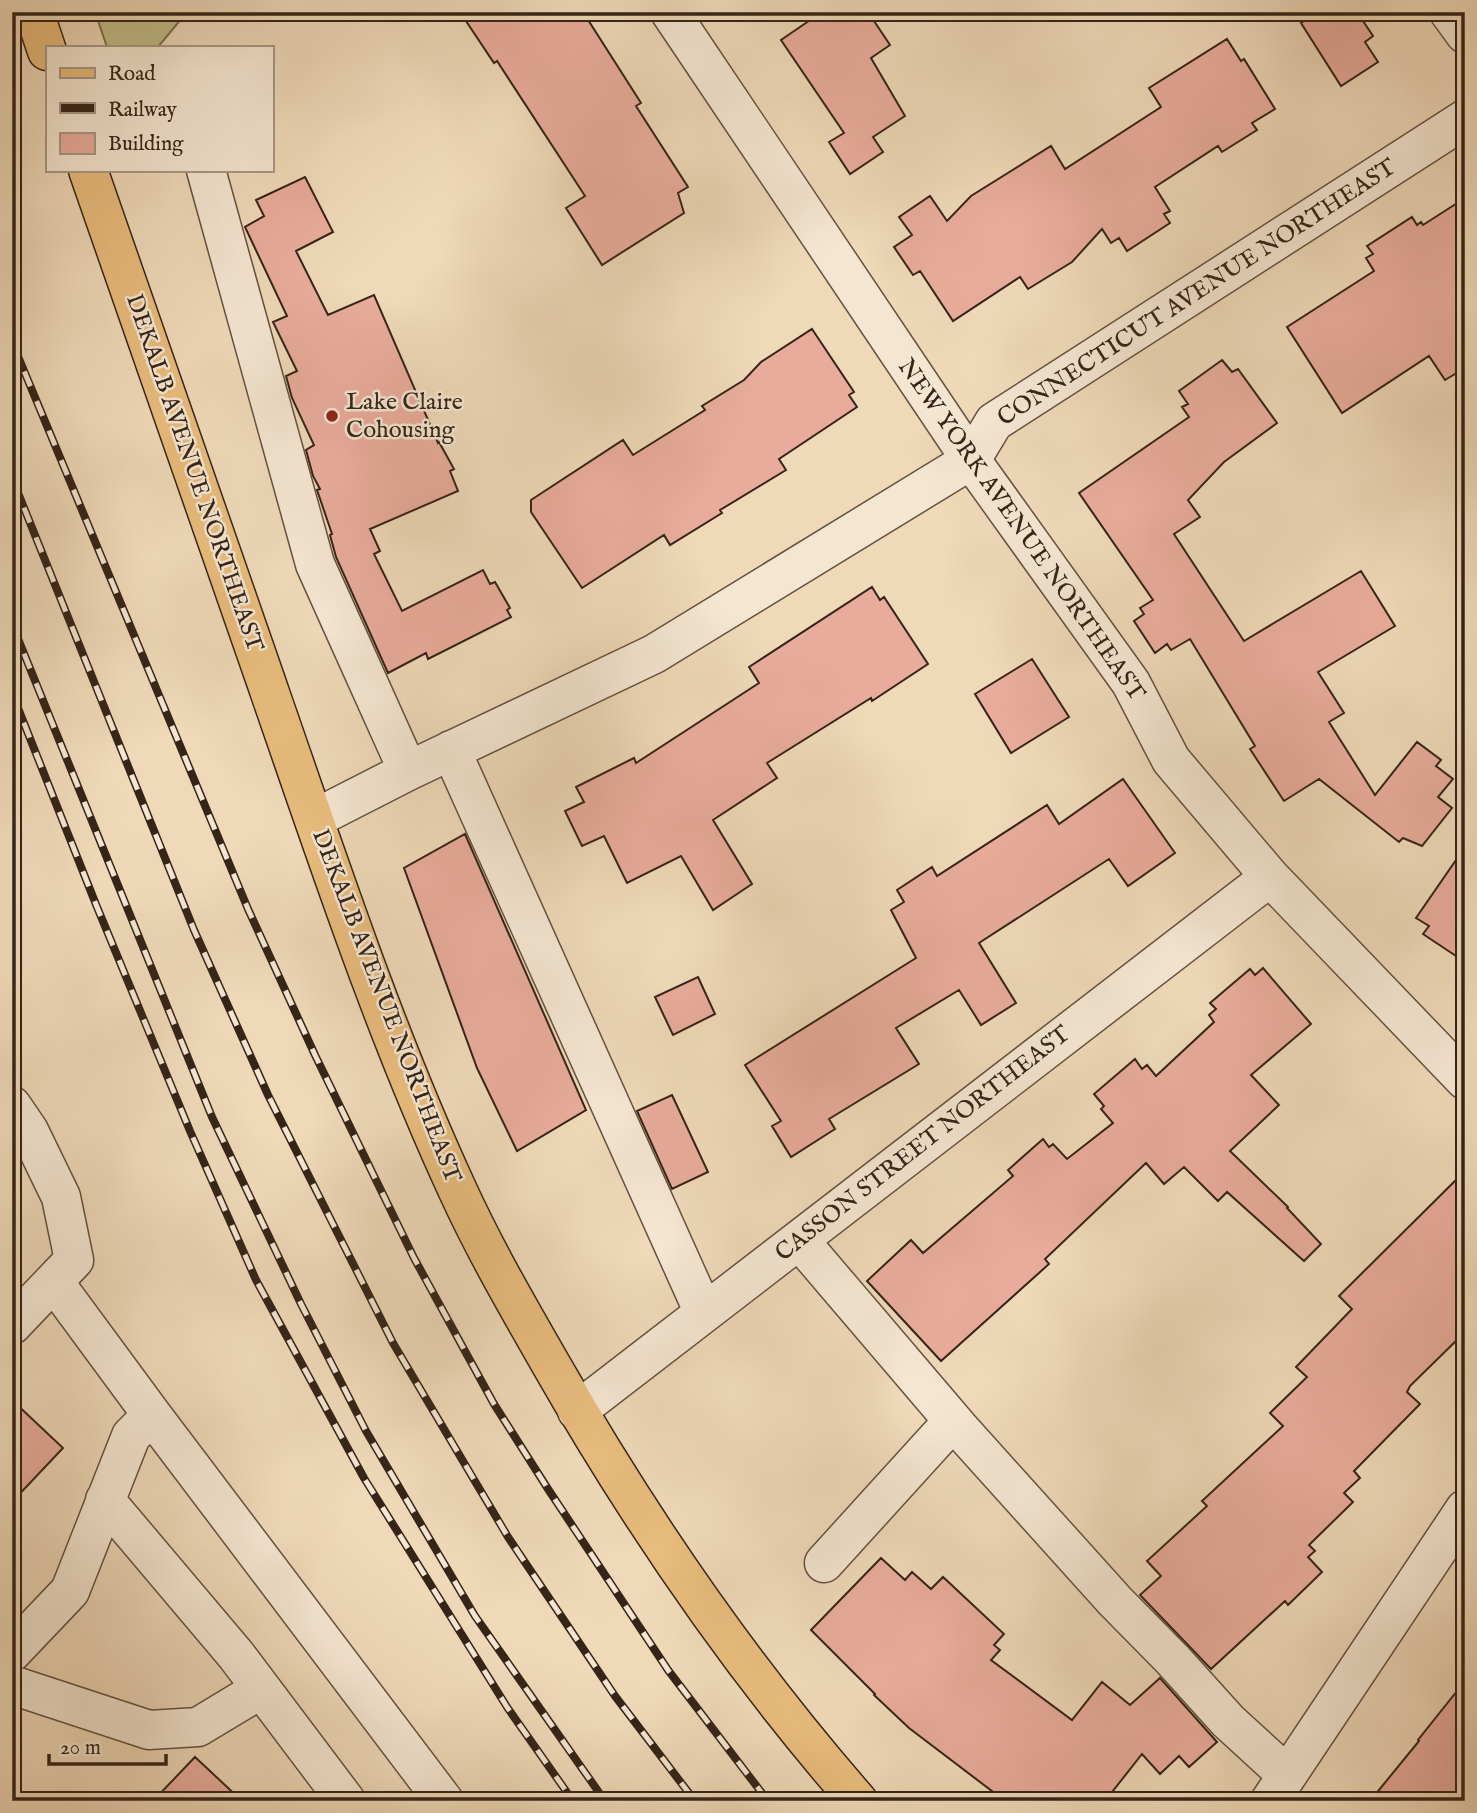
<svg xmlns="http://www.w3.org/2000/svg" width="1477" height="1813" font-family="'IM FELL English',serif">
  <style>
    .green { fill: #c1bd8a; stroke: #7b7050; stroke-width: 2 }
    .building { fill: #e9ac9c; stroke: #352417; stroke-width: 2 }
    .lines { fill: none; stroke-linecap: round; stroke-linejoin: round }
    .minor-casing { stroke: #645140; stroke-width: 41 }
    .major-casing { stroke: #352417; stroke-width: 41 }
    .minor { stroke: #f5e6d2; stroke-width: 38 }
    .major { stroke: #e8bc7c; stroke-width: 38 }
    .rail-casing { stroke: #352417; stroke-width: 8 }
    .rail { stroke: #f5e6d2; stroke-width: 5; stroke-dasharray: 16; stroke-linecap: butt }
    .poi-dot { fill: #8f2418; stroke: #f5e6d2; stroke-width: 2.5 }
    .labels { text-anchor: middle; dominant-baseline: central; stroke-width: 5; stroke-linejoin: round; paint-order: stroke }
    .street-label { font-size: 24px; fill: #352417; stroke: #f5e6d2 }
    .poi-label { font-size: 24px; fill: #352417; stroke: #f5e6d2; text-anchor: start }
  </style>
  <rect width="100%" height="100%" fill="#efd9b9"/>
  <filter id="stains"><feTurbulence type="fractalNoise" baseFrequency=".00286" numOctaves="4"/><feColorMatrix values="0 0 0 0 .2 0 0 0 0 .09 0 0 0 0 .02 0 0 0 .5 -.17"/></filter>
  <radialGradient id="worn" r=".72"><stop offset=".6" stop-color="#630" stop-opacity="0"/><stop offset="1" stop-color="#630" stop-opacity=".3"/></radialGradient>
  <path class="green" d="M95,12H187L158,47H107Z"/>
  <path class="building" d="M460,12H583L641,103L636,106L688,187L678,193L684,213L602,265L566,208L585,196L497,61L494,63Z
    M822,12H868L890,45L871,58L905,116L873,137L883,152L850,174L829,142L844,133L781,40Z
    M1319,12H1357L1373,36L1365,42L1378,62L1341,86L1301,23Z
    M1227,39L1241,61L1244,59L1275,109L1252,123L1257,130L1222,152L1218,146L1155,187L1170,211L1164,214L1170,223L1127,251L1119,238L1111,243L1102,229L1072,262L1028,289L1020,277L953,321L920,271L913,275L894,247L912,235L899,217L930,196L947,221L971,196L1051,146L1065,169L1161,107L1149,88Z
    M305,177L333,232L296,251L328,315L374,295L438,443L439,442L454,469L450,471L458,491L370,529L380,551L374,554L402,611L483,570L490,584L495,582L510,608L507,610L511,617L428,659L426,653L388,673L336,557L330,535L332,534L317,490L320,489L313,476L306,450L314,445L292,398L286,376L297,371L273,322L287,316L245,227L264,216L256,200Z
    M1465,198V368L1445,380L1429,356L1342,413L1287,327L1374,271L1366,258L1373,254L1367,246L1412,217L1417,225L1421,222L1423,225Z
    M812,329L854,392L849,395L857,407L779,459L786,470L720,510L722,513L670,545L664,535L582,588L531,512V500L623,440L633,455L705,410L702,406L744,380L761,362Z
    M1222,360L1232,372L1238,369L1277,423L1224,462L1188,500L1200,517L1174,534L1244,641L1361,571L1395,626L1318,672L1344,713L1329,722L1375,795L1417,742L1441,760L1436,766L1453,779L1438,797L1452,808L1422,846L1403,838L1399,842L1319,779L1284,801L1250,749L1255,746L1190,639L1171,650L1167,644L1155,653L1134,621L1144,614L1140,608L1153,600L1079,493L1189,417L1182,407L1188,404L1179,391Z
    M872,587L880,600L884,597L928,664L872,701L871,698L767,763L777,778L713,820L752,884L713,910L681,856L627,883L604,836L582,846L565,811L584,802L576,787L634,758L636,763L759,683L749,667Z
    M1032,659L1069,717L1011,753L975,694Z
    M1123,779L1175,853L1128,886L1109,859L979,943L1016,1003L981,1025L959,990L896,1028L919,1064L829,1119L835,1129L791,1157L772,1126L781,1121L745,1065L916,958L891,910L904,902L897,890L932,867L937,876L1047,805L1059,824Z
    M465,834L586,1110L517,1151L477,1068L404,868Z
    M1465,847V962L1423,934L1429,926L1416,918Z
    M1263,968L1311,1024L1251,1075L1279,1105L1230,1151L1288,1207L1287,1208L1321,1244L1304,1261L1227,1192L1218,1201L1184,1167L1164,1184L1146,1163L1045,1259L1049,1264L941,1361L867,1281L911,1240L923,1253L1013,1176L1008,1170L1043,1139L1049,1147L1053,1144L1067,1159L1113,1123L1101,1109L1104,1106L1094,1094L1135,1059L1142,1069L1147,1065L1156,1076L1214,1022L1209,1015L1216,1009L1210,1003L1250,969L1255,975Z
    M698,977L715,1014L673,1035L655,997Z
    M672,1095L708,1172L672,1189L637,1111Z
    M1465,1171V1332L1410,1386L1407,1392L1420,1404L1354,1471L1360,1478L1344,1493L1353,1502L1309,1545L1315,1551L1308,1557L1322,1572L1288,1605L1285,1601L1211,1669L1140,1595L1161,1576L1147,1561L1207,1506L1202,1501L1283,1426L1270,1413L1307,1377L1296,1367L1352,1309L1339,1296Z
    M12,1400L63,1448L12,1502Z
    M881,1558L905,1580L912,1572L931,1589L943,1577L1004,1634L994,1645L1000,1650L991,1660L1072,1720L1102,1682L1130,1705L1160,1678L1217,1742L1189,1767L1179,1756L1160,1774L1142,1754L1105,1801H1005L909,1728L874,1695L875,1694L811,1630Z
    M1465,1681V1801H1370L1419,1741L1418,1740Z
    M195,1757L242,1801H153Z"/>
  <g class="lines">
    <g class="minor-casing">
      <path id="minor" d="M670,12L971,460L1131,683L1171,760L1270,877L1465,1080
        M1449,12L1465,34
        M206,170L315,564L408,771
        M451,750L704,1313
        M314,819L408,771L654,654L971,460L994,422L1465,119
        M12,1106L29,1131L61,1197L74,1260L12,1325
        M799,1240L961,1430L1115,1601L1173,1660L1228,1721L1287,1775
        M54,1282L152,1415L444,1801
        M577,1411L1270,877
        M105,1500L236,1655L346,1801
        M824,1563L953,1421
        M12,1652L70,1591L131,1436L152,1415
        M12,1685L149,1730L198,1727L261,1689
        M1270,1801L1465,1509"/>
    </g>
    <g class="major-casing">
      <path id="major" d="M34,12L47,51
        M88,170C148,345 211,520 271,696C329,863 384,1031 458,1191C485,1250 517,1305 549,1361C638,1517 739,1665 858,1801"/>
    </g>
    <use href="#minor" class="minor"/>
    <use href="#major" class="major"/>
    <g class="rail-casing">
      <path id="rail" d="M12,342L248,909L315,1055L414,1258L494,1404L548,1489L668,1670L768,1801
        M12,478L194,930L268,1095L393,1343L508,1537L615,1696L695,1801
        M12,624L212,1117L301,1304L366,1431L475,1616L605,1801
        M12,693L97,907L190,1131L256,1280L364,1478L507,1707L573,1801"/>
    </g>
    <use href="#rail" class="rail"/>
  </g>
  <circle class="poi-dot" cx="332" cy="416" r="7"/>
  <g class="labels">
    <g class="street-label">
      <text transform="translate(1197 293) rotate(-33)">CONNECTICUT AVENUE NORTHEAST</text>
      <text transform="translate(194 473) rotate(71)">DEKALB AVENUE NORTHEAST</text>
      <text transform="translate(1021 530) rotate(55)">NEW YORK AVENUE NORTHEAST</text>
      <text transform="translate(386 1006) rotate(69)">DEKALB AVENUE NORTHEAST</text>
      <text transform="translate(923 1144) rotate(-38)">CASSON STREET NORTHEAST</text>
    </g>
    <g class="poi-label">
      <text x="346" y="402">Lake Claire<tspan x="346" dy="28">Cohousing</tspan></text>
    </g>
  </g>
  <rect width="1477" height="1813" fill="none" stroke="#efd9b9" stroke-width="42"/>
  <rect x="14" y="14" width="1449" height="1785" fill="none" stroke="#352417" stroke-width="3.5"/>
  <rect x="21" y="21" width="1435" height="1771" fill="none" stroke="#352417" stroke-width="2"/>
  <rect x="46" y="46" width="228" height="126" fill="#f5e6d2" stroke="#a89887" stroke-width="2"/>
  <rect x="60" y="68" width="35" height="10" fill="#e8bc7c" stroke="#a89887" stroke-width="2"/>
  <text x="108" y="80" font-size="21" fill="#352417">Road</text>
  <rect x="60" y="103" width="35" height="10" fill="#352417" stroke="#a89887" stroke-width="2"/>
  <text x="108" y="116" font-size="21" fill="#352417">Railway</text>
  <rect x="60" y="133" width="35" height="21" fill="#e9ac9c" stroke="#a89887" stroke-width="2"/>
  <text x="108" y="150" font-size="21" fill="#352417">Building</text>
  <path d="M49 1754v10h117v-10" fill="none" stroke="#352417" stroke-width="3.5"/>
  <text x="60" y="1754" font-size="21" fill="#352417" stroke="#f5e6d2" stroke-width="5" paint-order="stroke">20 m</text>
  <rect width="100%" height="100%" filter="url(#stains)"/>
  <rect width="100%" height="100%" fill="url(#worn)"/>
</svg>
